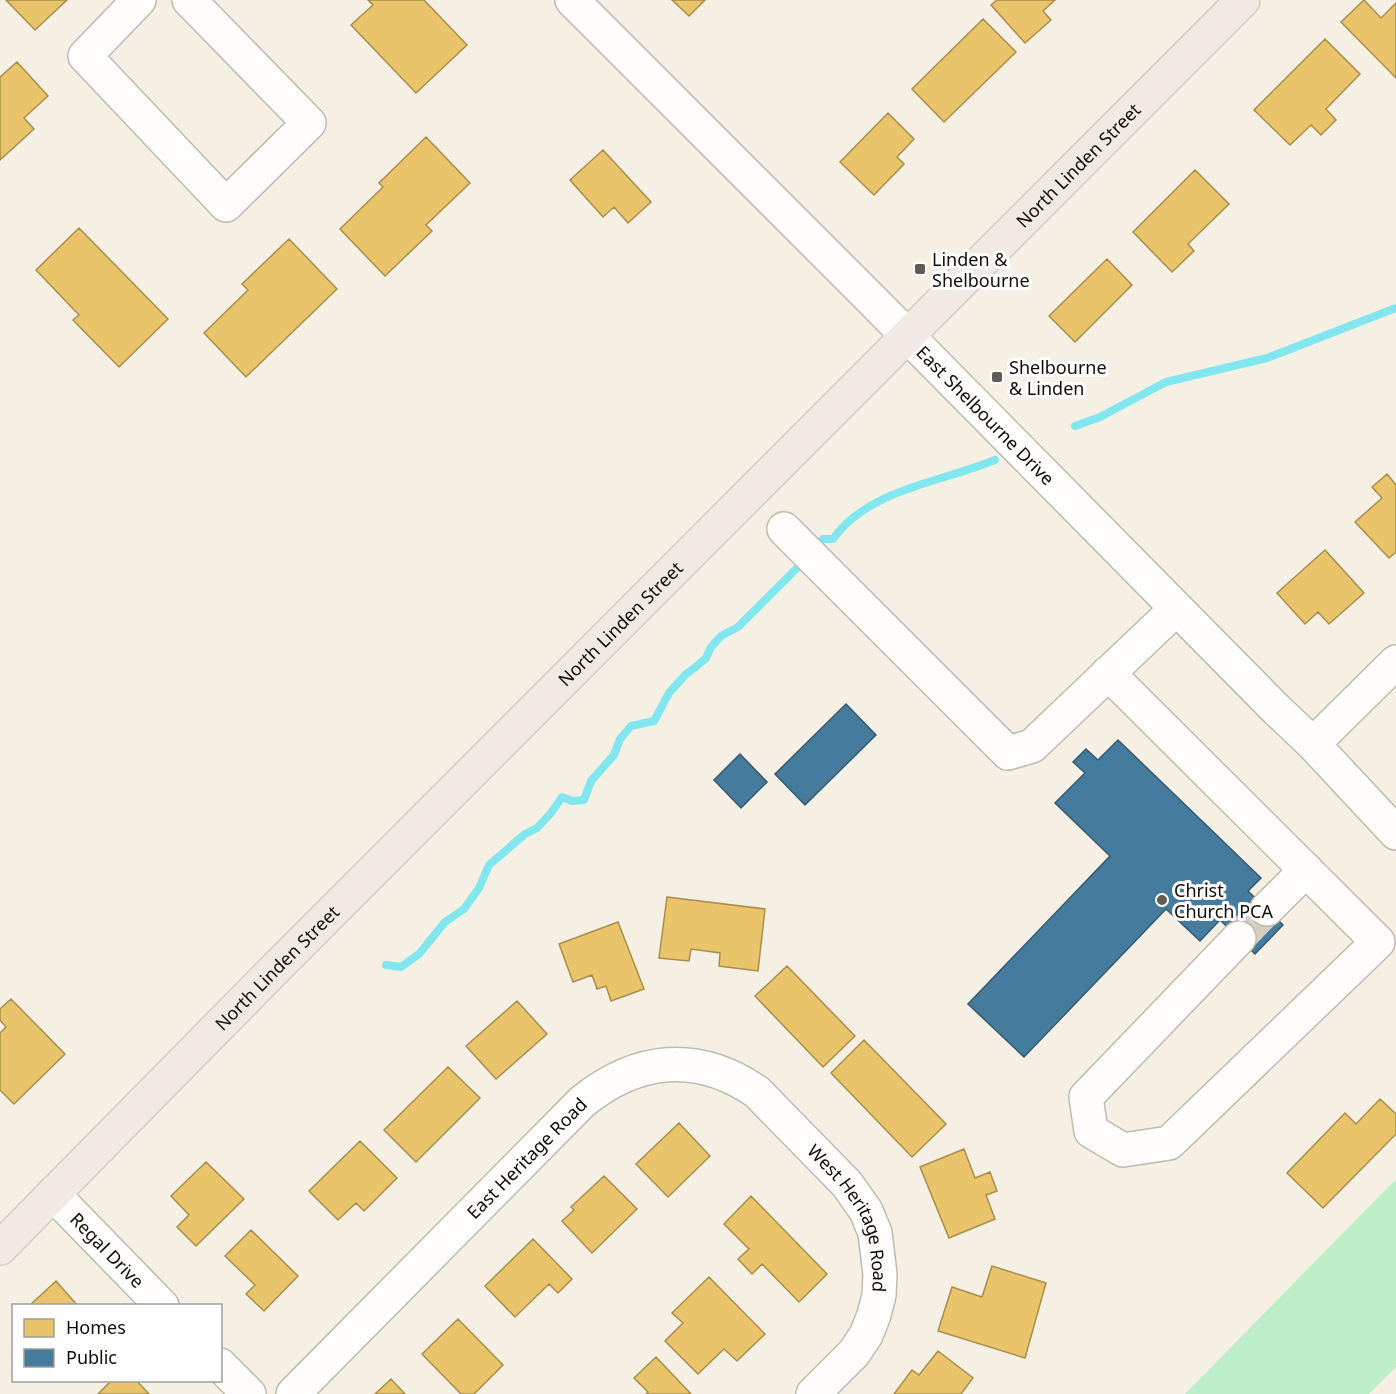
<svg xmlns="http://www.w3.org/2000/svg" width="1396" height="1394" font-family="'Noto Sans',sans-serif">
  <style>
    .green { fill: #beeec8 }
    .homes { fill: #e9c46a; stroke: #a88d4c; stroke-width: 1.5 }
    .public { fill: #457b9d; stroke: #355a70; stroke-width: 1.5 }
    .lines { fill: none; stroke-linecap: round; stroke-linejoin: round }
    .stream { stroke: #81e6ee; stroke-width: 8 }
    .minor-tunnel { stroke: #d4cec3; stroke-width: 33; stroke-dasharray: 33 16; stroke-linecap: butt }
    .minor-casing { stroke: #bfbab1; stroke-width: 36 }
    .major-casing { stroke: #d1cec8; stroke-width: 36 }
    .minor { stroke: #fefdfb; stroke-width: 33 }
    .major { stroke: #f2e9e4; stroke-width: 33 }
    .poi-dot { fill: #615c54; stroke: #fff; stroke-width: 2 }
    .labels { text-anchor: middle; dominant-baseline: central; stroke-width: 6; stroke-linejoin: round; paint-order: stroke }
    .street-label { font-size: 18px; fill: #110d06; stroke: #fff }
    .poi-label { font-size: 18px; fill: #110d06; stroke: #fff; text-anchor: start }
  </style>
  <rect width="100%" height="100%" fill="#f6f0e4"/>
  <path class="green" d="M1396,1179V1367L1369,1394H1185Z"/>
  <path class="homes" d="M6,0H67L35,30Z
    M368,0H424L467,45L416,93L351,25L373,5Z
    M672,0H705L689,16Z
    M997,0H1055L1043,11L1051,20L1025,43L991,5Z
    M1364,0L1381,18L1396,3V78L1341,22Z
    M983,19L1016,52L944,122L912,89Z
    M1325,39L1360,74L1326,109L1336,120L1321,135L1311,125L1290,145L1254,110Z
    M17,62L48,96L24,118L34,129L0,160V77Z
    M888,113L914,139L897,157L904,164L874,195L840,162Z
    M426,137L470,183L426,225L432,231L385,276L340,229L383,187L379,183Z
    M603,150L651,202L628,223L614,207L603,217L570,180Z
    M1195,170L1229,204L1188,244L1194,251L1172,272L1133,232Z
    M79,228L168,319L119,367L73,320L79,315L36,270Z
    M289,239L337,289L246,377L204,333L248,290L242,284Z
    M1107,259L1132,285L1075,342L1049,316Z
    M1387,474L1396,485V552L1389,558L1355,522L1382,498L1372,487Z
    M1325,550L1364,593L1329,624L1318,612L1305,624L1277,593Z
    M667,897L765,909L758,971L719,966L720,953L691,949L689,961L659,958Z
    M618,922L644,989L611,1001L606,986L597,989L592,975L573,982L559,944Z
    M787,966L855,1036L823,1067L755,996Z
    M11,999L65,1054L14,1104L0,1090V1033L6,1027L0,1020V1009Z
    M517,1001L547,1034L496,1079L466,1046Z
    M864,1040L946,1124L912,1157L831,1073Z
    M448,1067L480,1098L416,1162L384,1130Z
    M1380,1099L1396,1114V1134L1323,1208L1287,1173L1345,1113L1356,1124Z
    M679,1123L710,1156L668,1197L636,1164Z
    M360,1141L397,1178L364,1211L356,1203L338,1220L309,1191Z
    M964,1149L975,1178L990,1172L997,1191L986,1195L995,1219L949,1238L920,1167Z
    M206,1162L244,1199L196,1246L177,1227L189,1215L171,1196Z
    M604,1176L637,1209L592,1253L562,1221L574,1210L571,1207Z
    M751,1196L827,1274L799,1302L762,1264L752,1274L738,1259L749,1249L724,1224Z
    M251,1230L298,1276L264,1311L246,1294L255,1285L225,1256Z
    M533,1239L572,1279L558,1293L549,1284L515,1317L485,1286Z
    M992,1266L1046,1283L1025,1358L938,1331L952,1287L982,1297Z
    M709,1277L765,1334L737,1361L724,1349L698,1374L665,1341L683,1323L672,1313Z
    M56,1281L78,1306H29Z
    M458,1319L503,1365L474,1394H461L422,1354Z
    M938,1351L973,1378L961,1394H894L912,1370L919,1375Z
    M656,1357L691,1394H646L648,1392L634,1378Z
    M391,1379L405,1394H375Z
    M112,1380H136L149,1394H98Z"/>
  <path class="public" d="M846,704L876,735L805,805L775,774Z
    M1118,740L1261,878L1248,891L1283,925L1255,954L1220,920L1200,941L1166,909L1024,1057L968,1004L1110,856L1055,803L1085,773L1073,762L1086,749L1098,760Z
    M740,754L767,782L741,808L714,780Z"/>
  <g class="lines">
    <path class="stream" d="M1075,426L1100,417L1166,382L1267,358L1396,308
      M823,539H833C868,489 942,482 995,460
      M386,965L401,967L419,954L445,922L464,909L479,888L489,865L525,834L537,828L551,813L562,797L572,801L584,800L591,781L614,755L620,739L631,726L654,721L669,693L686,674L697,666L706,658L711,647L721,636L738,627L799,566"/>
    <path class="minor-tunnel" d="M1239,938L1267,909"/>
    <g class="minor-casing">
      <g id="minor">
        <path d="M139,0L85,56L226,205L309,123L189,0"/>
        <path id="s1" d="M572,0L876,304L1276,709L1313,744L1396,833"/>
        <path d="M784,529L1008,753L1032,746L1176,609"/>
        <path d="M1108,673L1378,942L1169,1143L1123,1150L1091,1131L1086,1097L1239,938"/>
        <path d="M1313,744L1396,662"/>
        <path d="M1267,909L1306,870"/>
        <path id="s2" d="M53,1194L162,1306"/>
        <path d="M220,1365L249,1394"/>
        <path id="s3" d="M293,1394L582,1102C637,1057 698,1051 757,1092L847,1184L866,1211L875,1233L880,1274L879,1295L874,1315L866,1335L854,1353L813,1394"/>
      </g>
    </g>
    <g class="major-casing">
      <g id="major">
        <path id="s4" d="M0,1248L278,966L1243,0"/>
      </g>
    </g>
    <use href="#minor" class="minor"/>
    <use href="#major" class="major"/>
  </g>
  <g class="poi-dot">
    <rect x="914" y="263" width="12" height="12" rx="3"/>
    <rect x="991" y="371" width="12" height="12" rx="3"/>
    <circle cx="1162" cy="900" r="6"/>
  </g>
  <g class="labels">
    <g class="street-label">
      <text stroke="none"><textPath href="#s4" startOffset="1528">North Linden Street</textPath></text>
      <text stroke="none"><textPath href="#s1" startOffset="586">East Shelbourne Drive</textPath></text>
      <text stroke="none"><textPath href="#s4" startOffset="880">North Linden Street</textPath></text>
      <text stroke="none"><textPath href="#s4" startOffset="394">North Linden Street</textPath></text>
      <text stroke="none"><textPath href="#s3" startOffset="332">East Heritage Road</textPath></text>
      <text stroke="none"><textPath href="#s3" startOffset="762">West Heritage Road</textPath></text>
      <text stroke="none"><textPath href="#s2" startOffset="78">Regal Drive</textPath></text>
    </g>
    <g class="poi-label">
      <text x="932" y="259">Linden &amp;<tspan x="932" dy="21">Shelbourne</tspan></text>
      <text x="1009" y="367">Shelbourne<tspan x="1009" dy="21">&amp; Linden</tspan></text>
      <text x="1174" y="890">Christ<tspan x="1174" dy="21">Church PCA</tspan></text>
    </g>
  </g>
  <rect x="12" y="1304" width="210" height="78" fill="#ffffff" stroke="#a09e9b" stroke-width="1.5"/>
  <rect x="24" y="1319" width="30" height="18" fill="#e9c46a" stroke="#a09e9b" stroke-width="1.5"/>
  <text x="66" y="1334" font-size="18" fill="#110d06">Homes</text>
  <rect x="24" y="1349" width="30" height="18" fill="#457b9d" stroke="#a09e9b" stroke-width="1.5"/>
  <text x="66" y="1364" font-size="18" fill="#110d06">Public</text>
</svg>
